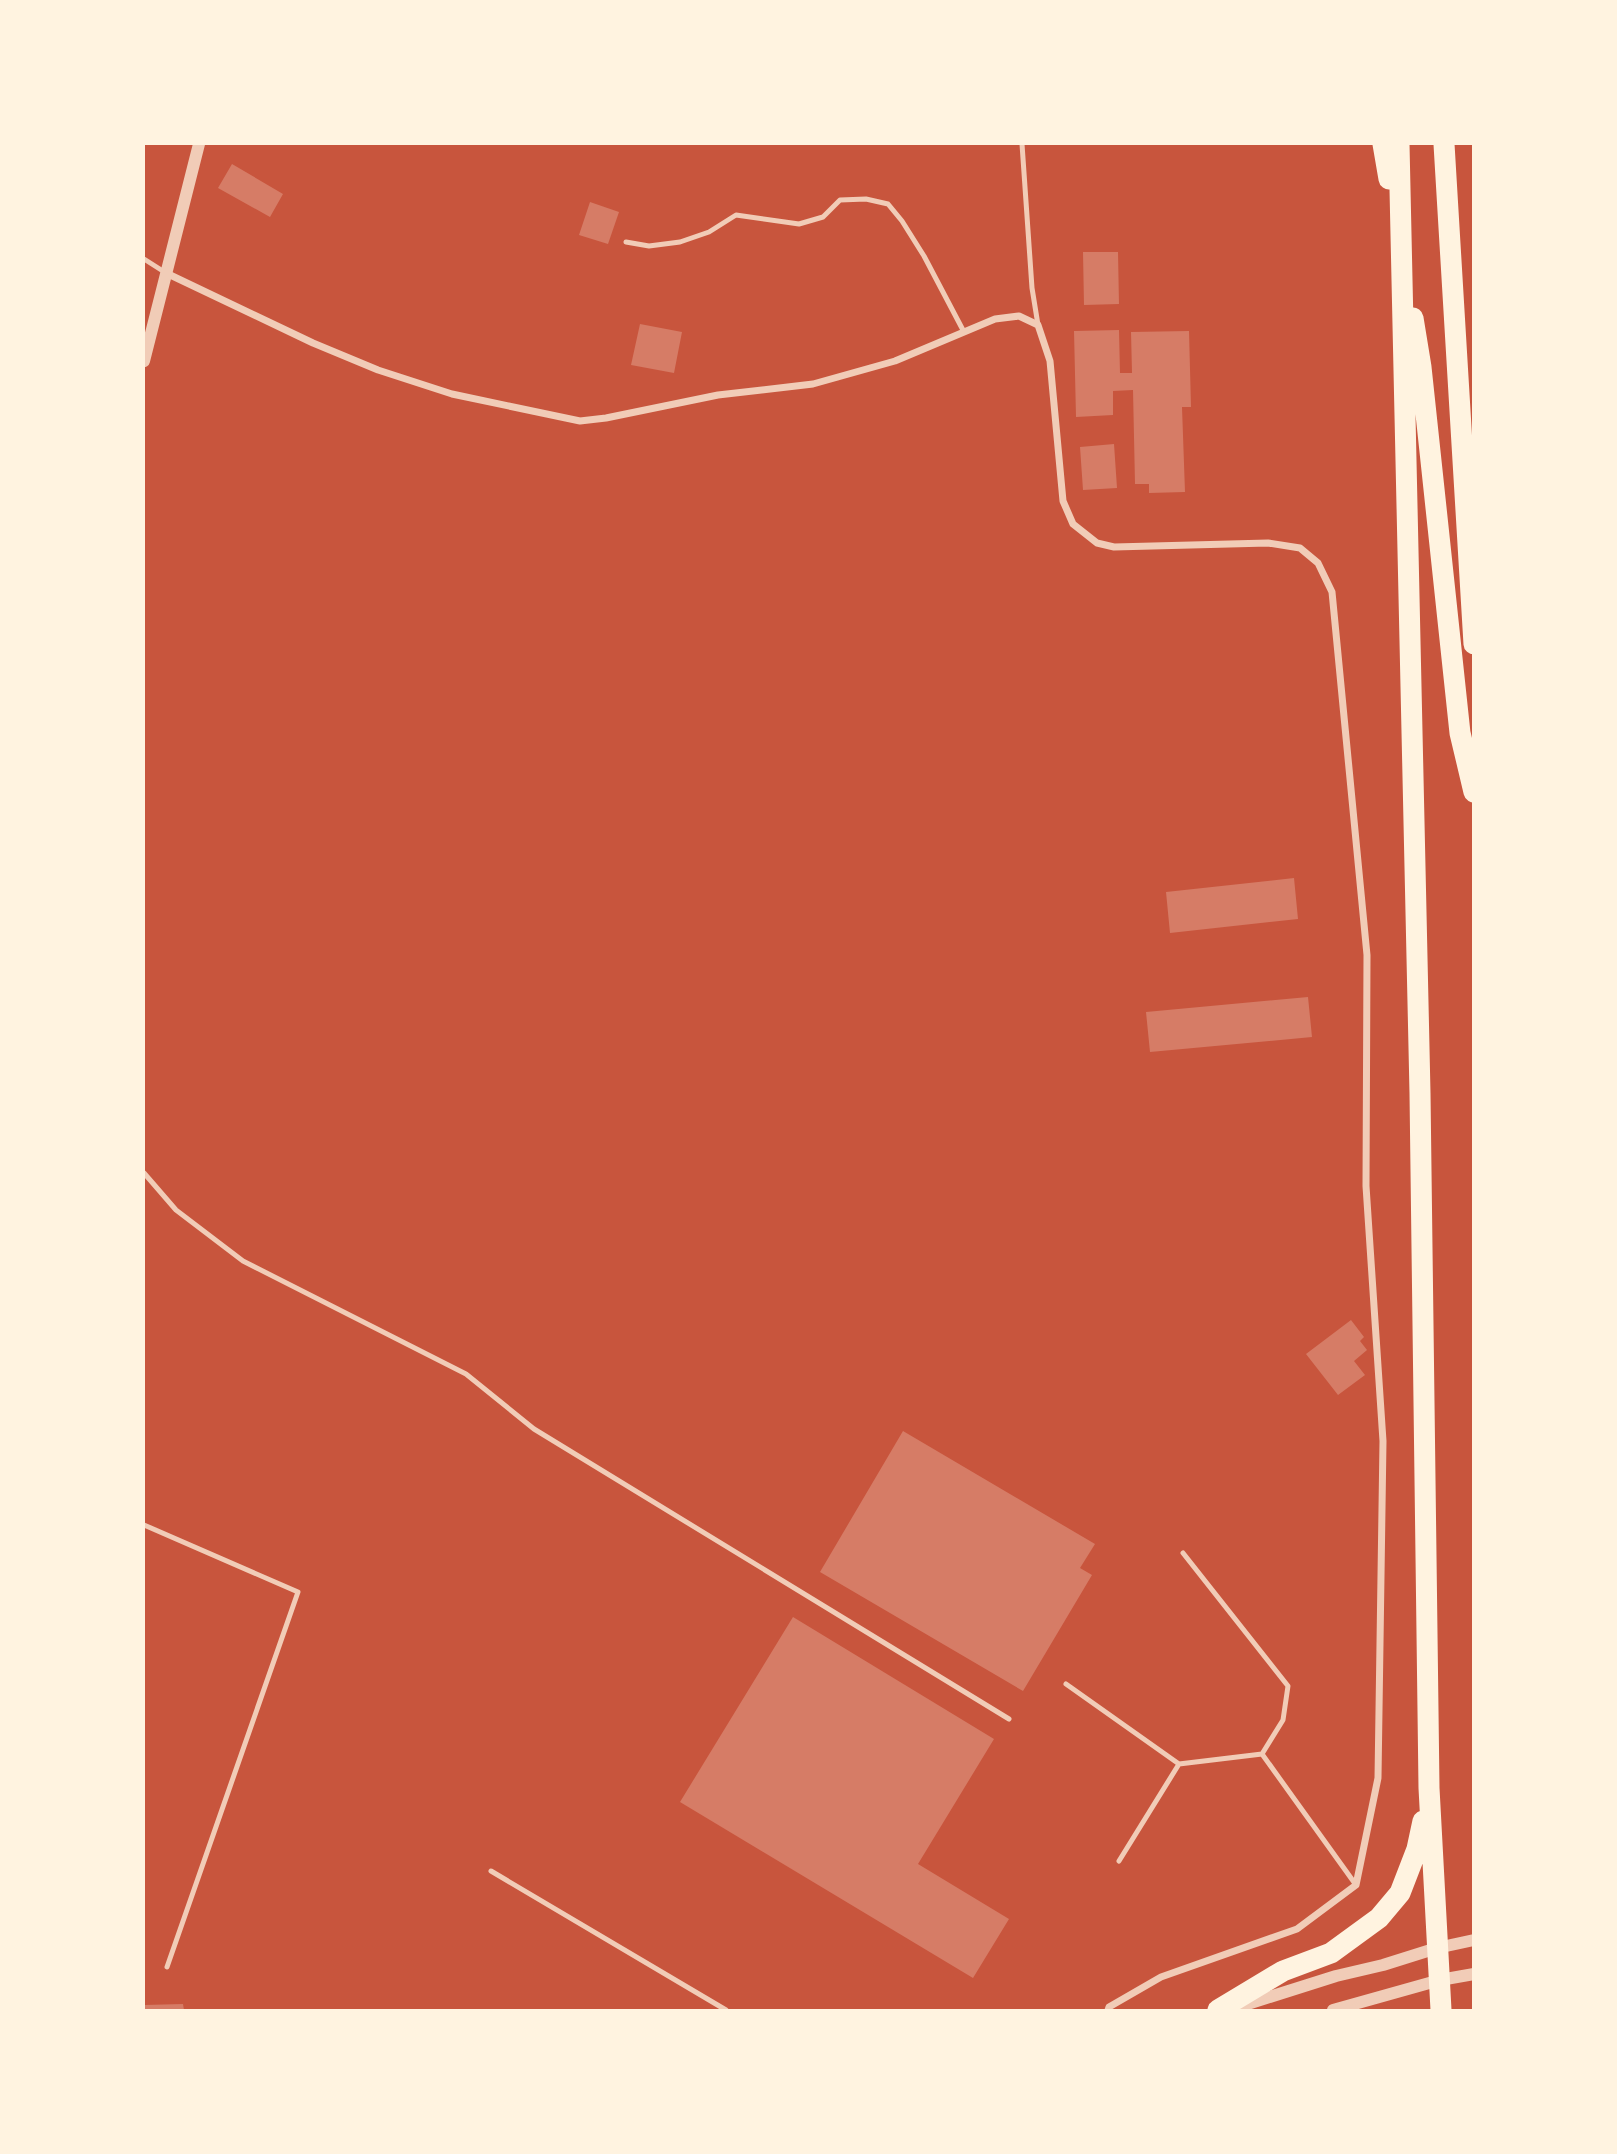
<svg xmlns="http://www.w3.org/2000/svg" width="1617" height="2154" font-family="'Public Sans',sans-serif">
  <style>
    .building { fill: #d67c66 }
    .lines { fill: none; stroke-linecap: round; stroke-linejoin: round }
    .service { stroke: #f1ccb7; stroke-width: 5 }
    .minor { stroke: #f1ccb7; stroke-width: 7 }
    .tertiary { stroke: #f1ccb7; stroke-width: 12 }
    .motorway { stroke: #fff3e0; stroke-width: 21 }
  </style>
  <rect width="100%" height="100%" fill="#c8553d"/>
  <path class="building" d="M232,164L283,194L270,217L218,188Z
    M590,202L619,212L608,244L579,235Z
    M1083,252H1118L1119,304L1084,305Z
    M640,324L682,332L674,373L631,365Z
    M1119,330L1120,373H1132L1131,332L1189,331L1191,407H1182L1185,492L1149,493V484H1135L1133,390L1113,391V415L1076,417L1074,331Z
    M1114,444L1117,488L1083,490L1080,447Z
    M1294,878L1298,919L1170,933L1166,892Z
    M1308,997L1312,1037L1150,1052L1146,1012Z
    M1351,1320L1364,1337L1360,1341L1367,1350L1354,1361L1365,1375L1338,1395L1306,1354Z
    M903,1431L1095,1544L1080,1568L1092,1575L1023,1691L820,1572Z
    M793,1617L994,1739L918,1864L1009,1919L973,1978L680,1802Z
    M183,2004L184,2010H144V2005Z"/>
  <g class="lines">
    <path class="service" d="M1022,144L1032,288L1038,325
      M626,242L649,246L680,242L709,232L736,215L799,224L823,217L840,200L866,199L888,204L902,221L924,256L964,332
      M144,259L166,273
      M144,1173L176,1210L243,1261L466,1374L534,1429L1009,1719
      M144,1525L298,1592L167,1967
      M1183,1553L1288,1686L1283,1720L1262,1754L1356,1885
      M1066,1684L1179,1764L1262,1754
      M1119,1861L1179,1764
      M491,1871L726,2010"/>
    <path class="minor" d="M166,273L313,343L378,370L452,394L580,421L606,418L718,395L813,384L895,361L995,319L1019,316L1038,325L1050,361L1063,501L1073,524L1097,543L1114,547L1268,543L1300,548L1318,563L1332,592L1367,955L1366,1186L1383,1441L1378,1778L1356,1885L1297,1929L1161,1977L1109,2007L1108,2010"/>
    <path class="tertiary" d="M144,361L199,144
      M1235,2008L1336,1976L1383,1965L1437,1948L1474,1940
      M1333,2010L1440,1980L1474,1974"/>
    <path class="motorway" d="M1383,144L1389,179
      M1399,144L1420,1093L1429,1788L1441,2010
      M1444,144L1474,644
      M1413,318L1421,367L1460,733L1474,792
      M1218,2010L1283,1971L1331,1953L1379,1918L1400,1893L1417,1849L1423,1821"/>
  </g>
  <rect width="1617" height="2154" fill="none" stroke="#fff3e0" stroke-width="290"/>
</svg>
